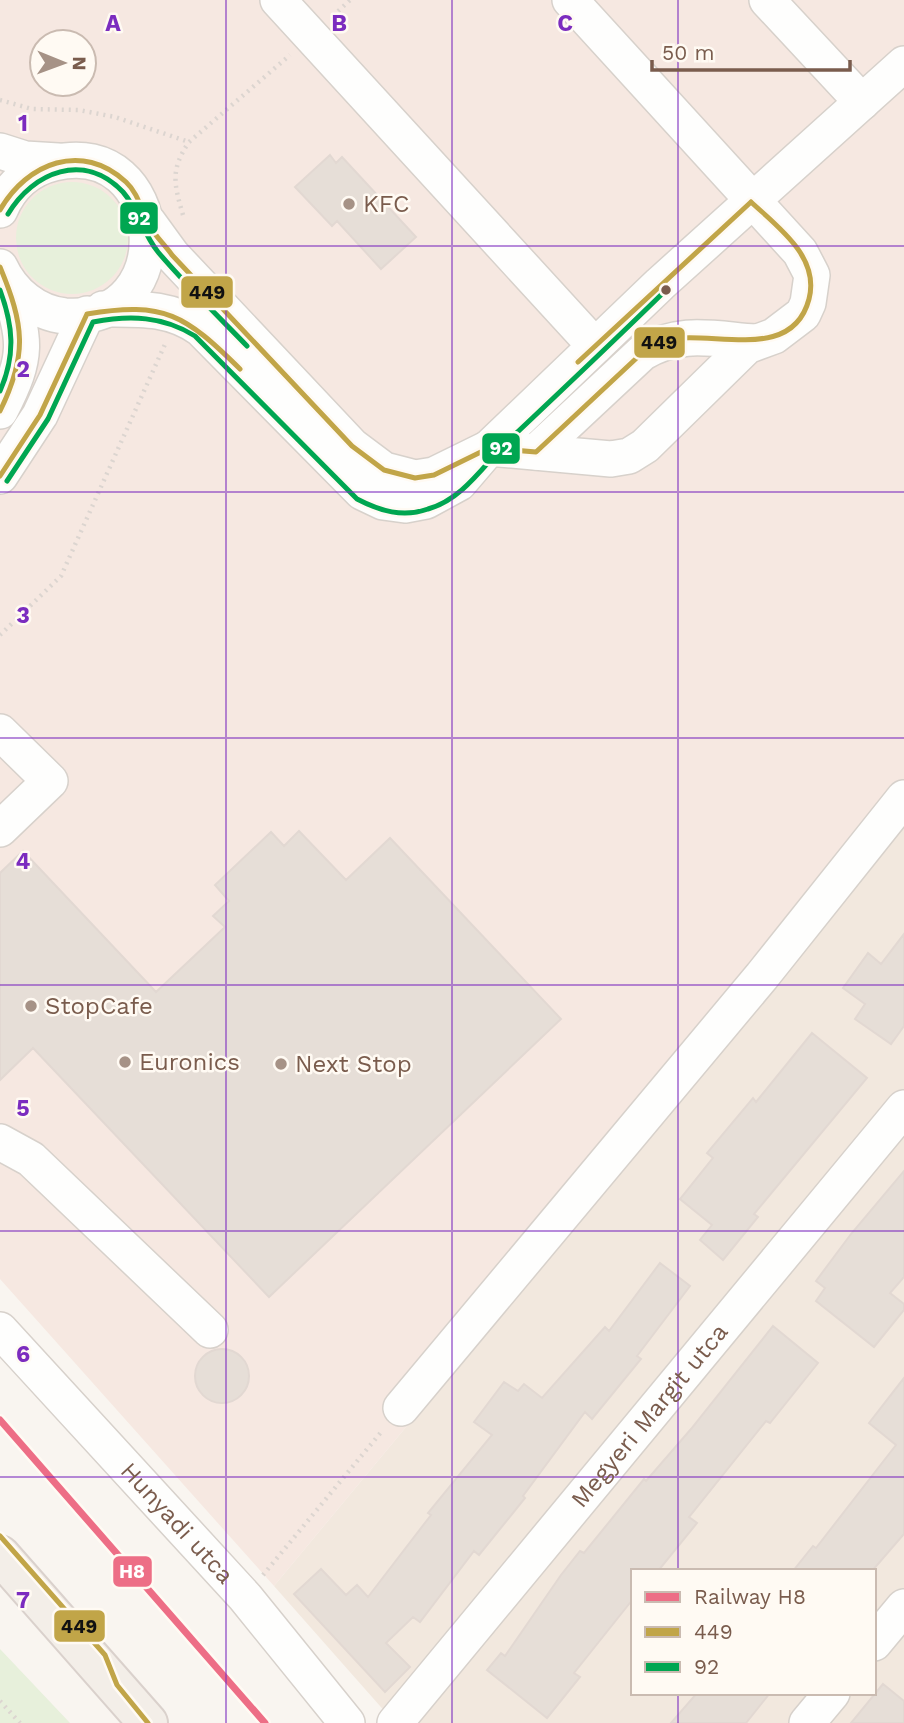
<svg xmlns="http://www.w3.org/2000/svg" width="904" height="1723" font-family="'Work Sans',sans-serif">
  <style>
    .residential { fill: #f2e8de; fill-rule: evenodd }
    .commercial { fill: #f6e8e1; fill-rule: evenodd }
    .green { fill: #e7f0db }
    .building { fill: #e6ded7; stroke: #e2d8d2; stroke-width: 2 }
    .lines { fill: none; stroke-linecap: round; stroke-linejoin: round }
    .minor-casing { stroke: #d7d1cb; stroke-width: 38 }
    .major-casing { stroke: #dad1cc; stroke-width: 42 }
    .path { stroke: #dcd5d0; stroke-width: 4.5; stroke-dasharray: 2 5; stroke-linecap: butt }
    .minor { stroke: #fefefd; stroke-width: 35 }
    .major { stroke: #f3eee8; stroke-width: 38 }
    .bus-1-casing { stroke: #fffaf3; stroke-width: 10 }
    .bus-2-casing { stroke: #fffaf3; stroke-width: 10 }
    .bus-1 { stroke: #c1a548; stroke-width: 5 }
    .bus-2 { stroke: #00a651; stroke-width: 5 }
    .rail-1-casing { stroke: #fffaf3; stroke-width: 12 }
    .rail-1 { stroke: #ed6e86; stroke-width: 7 }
    .grid { fill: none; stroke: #7b2cbf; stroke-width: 2; stroke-opacity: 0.55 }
    .poi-dot { fill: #a69286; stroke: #fffaf3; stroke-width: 2.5 }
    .bus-dot { fill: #7a5c4d; stroke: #fffaf3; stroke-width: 2.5 }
    .labels { text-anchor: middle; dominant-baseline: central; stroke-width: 5; stroke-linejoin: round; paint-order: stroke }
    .poi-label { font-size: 24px; fill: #7a5c4d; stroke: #fffaf3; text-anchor: start }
    .street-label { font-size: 24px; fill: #7a5c4d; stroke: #fffaf3 }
    .grid-label { font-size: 23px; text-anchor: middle; font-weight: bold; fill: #7b2cbf; stroke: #fffaf3; stroke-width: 5; stroke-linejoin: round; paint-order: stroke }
    .line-badge { stroke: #fffaf3; stroke-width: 2.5 }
    .badge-label { font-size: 19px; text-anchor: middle; font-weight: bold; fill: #fff }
    .pale-badge-label { font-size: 19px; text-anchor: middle; font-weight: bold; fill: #111 }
  </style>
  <rect width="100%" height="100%" fill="#f9f5f0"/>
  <path class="residential" d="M904,827V1723H395L274,1586ZM633,1571H874V1693H633Z"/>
  <path class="commercial" d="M0,0H904V827L274,1586L0,1279ZM42,42H84V84H42Z"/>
  <path class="green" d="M16 238a56 56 0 1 1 112 0a56 56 0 1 1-112 0Z
    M0,1649L70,1723H0Z"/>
  <path class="building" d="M330,155L336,163L342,157L416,237L381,269L337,221L332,226L295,187Z
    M299,831L346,880L390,838L561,1019L269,1297L33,1048L0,1080V873L23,851L156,992L225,927L213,916L229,901L215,885L271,832L284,846Z
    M904,934V1026L891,1044L855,1019L865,1004L843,988L868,953L881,964Z
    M812,1033L867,1078L754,1214L758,1217L723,1260L700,1240L712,1225L680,1199L713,1158L707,1153L753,1098L756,1102Z
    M904,1171V1277L890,1293L904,1304V1310L874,1347L816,1301L825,1288L816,1281L851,1234Z
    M660,1263L690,1286L637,1356L641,1359L592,1419L585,1412L523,1496L525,1498L479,1555L474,1551L420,1622L413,1617L386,1643L410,1667L385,1692L294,1594L321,1569L346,1595L357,1585L368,1597L431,1515L428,1513L492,1435L474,1422L504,1382L518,1391L524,1384L542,1398L605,1327L609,1331Z
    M773,1326L818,1363L770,1423L766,1421L689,1517L697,1523L658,1571H633V1599L574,1673L580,1677L547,1718L487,1670L501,1653L505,1656L561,1575L580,1551L584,1553L644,1479L646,1481L691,1429Z
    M195 1376a27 27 0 1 1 54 0a27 27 0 1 1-54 0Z
    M904,1378V1534L872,1571H793L813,1546L816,1548L896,1445L869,1423Z
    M883,1684L904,1701V1723H851Z
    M697,1693H770L746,1723H671Z"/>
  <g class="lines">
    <g class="minor-casing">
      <g id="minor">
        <path d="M278,0L595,346"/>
        <path d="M767,0L862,102"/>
        <path d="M0,151L25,159L58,161"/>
        <path d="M0,210C10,186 29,169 54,163C168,135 184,325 65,316C36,313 12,293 0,267"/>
        <path d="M148,222L172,255L352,446L384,470L415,478L434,475L489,448L611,459L629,456L645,446L747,346L774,336L803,314L808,303L812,275L800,252L570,0"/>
        <path d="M103,309C139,309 171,307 201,329L362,492L383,502L405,505L426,501L459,483L489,448L660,284L904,64"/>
        <path d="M0,411C29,355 26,341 7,283"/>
        <path d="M536,452L642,353C679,330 713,339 755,342"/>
        <path d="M0,476L40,415L87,314"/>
        <path d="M0,732L50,781L0,829"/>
        <path d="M0,1142L31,1159L210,1330"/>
        <path id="s1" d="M0,1330L245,1597L347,1723"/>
        <path d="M401,1408L762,976L904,798"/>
        <path d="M874,1643L904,1607"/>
        <path id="s2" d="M395,1723L904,1108"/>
        <path d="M807,1723L832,1693"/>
      </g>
    </g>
    <g class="major-casing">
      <path id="major" d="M0,1555L148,1723"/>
    </g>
    <path class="path" d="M333,16L350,0
      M0,100L32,109L79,110L115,117L189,142
      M183,215C174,184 170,170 189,142L290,55
      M0,635L61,576L166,342
      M263,1575L382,1431
      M0,1701L20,1723"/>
    <use href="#minor" class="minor"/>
    <use href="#major" class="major"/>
    <g class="bus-1-casing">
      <path id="bus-1" d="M0,210C27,163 82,141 126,182C139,194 141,211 149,225C155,236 165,245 172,255L352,446L384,470L415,478L434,475L489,448L536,452L642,353C650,349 657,342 666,340C711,329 792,364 809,299C820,257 778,227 751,202
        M0,267C24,325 28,354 0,411
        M87,314C165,301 185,315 240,369
        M578,362L751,202
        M0,476L40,415L87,314
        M0,1536L105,1655L117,1685L148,1723"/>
    </g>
    <g class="bus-2-casing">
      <path id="bus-2" d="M8,214C33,172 84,151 123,192C138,209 143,234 158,252C186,285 217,315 247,346
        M0,290C13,325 16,355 0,391
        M7,481L48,419L93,322C130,315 163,316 195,336L357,499C380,511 403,518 428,509C463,499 483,466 508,441C561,391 614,341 666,290"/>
    </g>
    <use href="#bus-1" class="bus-1"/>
    <use href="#bus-2" class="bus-2"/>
    <g class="rail-1-casing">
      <path id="rail-1" d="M0,1420L265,1723"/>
    </g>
    <use href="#rail-1" class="rail-1"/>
  </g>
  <path class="grid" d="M226,0V1723M452,0V1723M678,0V1571M0,246H904M0,492H904M0,738H904M0,985H904M0,1231H904M0,1477H904M678,1693V1723"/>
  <g class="poi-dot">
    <circle cx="349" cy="204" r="7"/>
    <circle cx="31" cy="1006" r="7"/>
    <circle cx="125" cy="1062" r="7"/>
    <circle cx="281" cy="1064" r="7"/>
  </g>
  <circle class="bus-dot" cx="666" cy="290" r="6"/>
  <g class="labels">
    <g class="poi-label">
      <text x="363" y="204">KFC</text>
      <text x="45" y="1006">StopCafe</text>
      <text x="139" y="1062">Euronics</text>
      <text x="295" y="1064">Next Stop</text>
    </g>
    <g class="street-label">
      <text stroke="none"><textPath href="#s2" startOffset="399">Megyeri Margit utca</textPath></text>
      <text stroke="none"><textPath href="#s1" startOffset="262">Hunyadi utca</textPath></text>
    </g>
  </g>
  <g class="grid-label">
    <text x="113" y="31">A</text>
    <text x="339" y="31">B</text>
    <text x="565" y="31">C</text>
    <text x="23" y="131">1</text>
    <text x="23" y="377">2</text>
    <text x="23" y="623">3</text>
    <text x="23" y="869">4</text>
    <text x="23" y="1116">5</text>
    <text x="23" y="1362">6</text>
    <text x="23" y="1608">7</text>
  </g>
  <g class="line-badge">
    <rect x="119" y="201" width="40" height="34" rx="7" fill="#00a651"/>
    <rect x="180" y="275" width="54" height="34" rx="7" fill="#c1a548"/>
    <rect x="633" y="326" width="53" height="33" rx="7" fill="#c1a548"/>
    <rect x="481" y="432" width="40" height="33" rx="7" fill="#00a651"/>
    <rect x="112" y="1555" width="41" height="33" rx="7" fill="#ed6e86"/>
    <rect x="53" y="1609" width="53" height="34" rx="7" fill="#c1a548"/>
  </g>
  <g class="badge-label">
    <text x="139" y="225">92</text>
    <text x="501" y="455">92</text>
    <text x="132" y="1578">H8</text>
  </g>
  <g class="pale-badge-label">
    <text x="207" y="299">449</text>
    <text x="659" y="349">449</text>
    <text x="79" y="1633">449</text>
  </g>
  <rect x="631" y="1569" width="245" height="126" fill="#fffaf3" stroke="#cabbb1" stroke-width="2"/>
  <rect x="645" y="1592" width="35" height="10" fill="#ed6e86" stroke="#cabbb1" stroke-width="2"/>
  <text x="694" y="1604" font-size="21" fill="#7a5c4d">Railway H8</text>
  <rect x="645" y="1627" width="35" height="10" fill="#c1a548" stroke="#cabbb1" stroke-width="2"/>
  <text x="694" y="1639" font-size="21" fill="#7a5c4d">449</text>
  <rect x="645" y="1662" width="35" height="10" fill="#00a651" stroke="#cabbb1" stroke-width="2"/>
  <text x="694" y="1674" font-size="21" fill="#7a5c4d">92</text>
  <g transform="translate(63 63) rotate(91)"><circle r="33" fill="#fffaf3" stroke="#cabbb1" stroke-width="2"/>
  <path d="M0-5L12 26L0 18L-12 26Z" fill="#a69286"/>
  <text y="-10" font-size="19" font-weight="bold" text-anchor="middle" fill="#7a5c4d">N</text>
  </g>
  <path d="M652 60v10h198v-10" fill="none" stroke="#7a5c4d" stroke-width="3.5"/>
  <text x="662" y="60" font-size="21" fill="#7a5c4d" stroke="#fffaf3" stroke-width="5" paint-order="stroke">50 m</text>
</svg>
